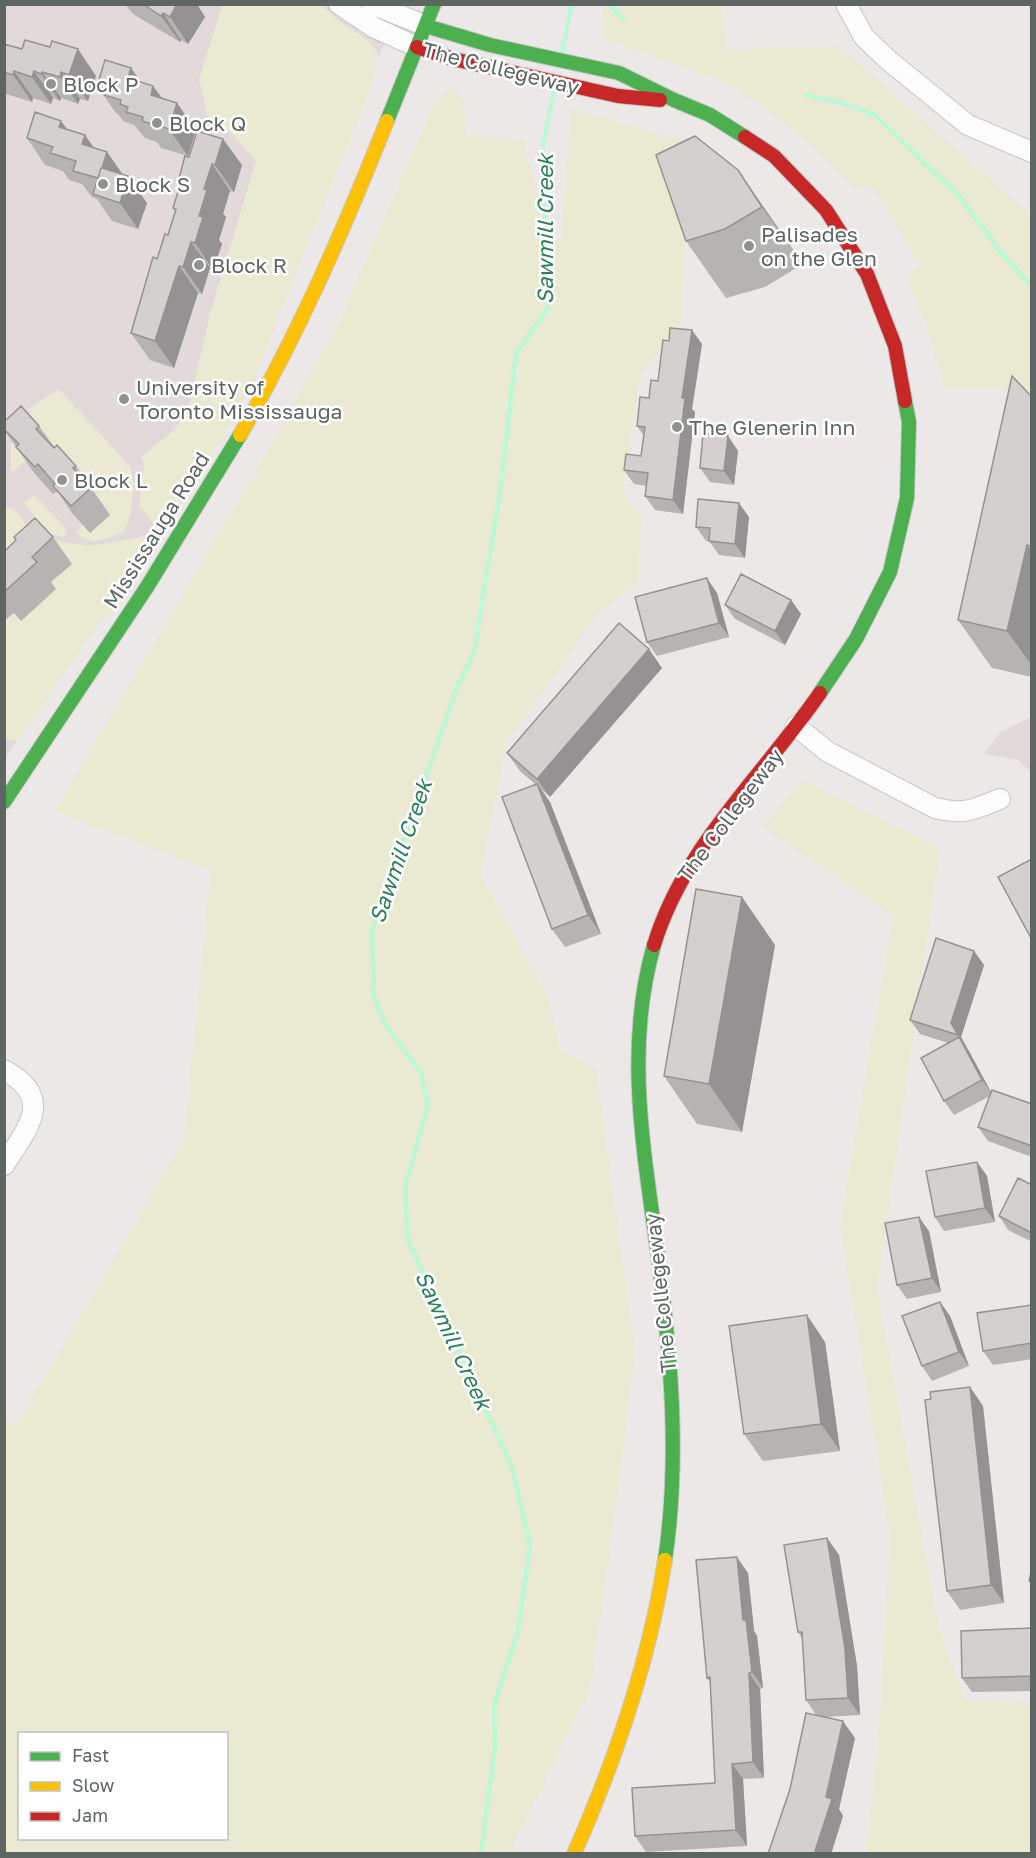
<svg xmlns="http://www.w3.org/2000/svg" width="1036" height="1858" font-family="'Golos Text',sans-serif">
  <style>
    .education { fill: #e1d9da }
    .green { fill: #eae9d2; fill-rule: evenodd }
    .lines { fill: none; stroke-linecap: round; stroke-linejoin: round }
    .stream { stroke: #bbf8d6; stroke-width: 4.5 }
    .street-casing { stroke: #c6c6c5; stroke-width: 22 }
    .fast-casing { stroke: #c6c6c5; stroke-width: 16 }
    .slow-casing { stroke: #c6c6c5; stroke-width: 16 }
    .jam-casing { stroke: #c6c6c5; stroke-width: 16 }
    .street { stroke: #fcfcfc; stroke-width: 20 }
    .fast { stroke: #4caf50; stroke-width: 14 }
    .slow { stroke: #ffc107; stroke-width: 14 }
    .jam { stroke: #c62828; stroke-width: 14 }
    .wall { fill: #b6b3b3 }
    .shaded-wall { fill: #949292 }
    .building { fill: #d4d0d0; stroke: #949292; stroke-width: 1.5 }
    .poi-dot { fill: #8f9491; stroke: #fff; stroke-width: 2 }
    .labels { text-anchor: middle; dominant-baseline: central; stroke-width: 5; stroke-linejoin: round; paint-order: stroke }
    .street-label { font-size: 21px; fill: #5d6662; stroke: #fff }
    .poi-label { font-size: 21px; fill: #5d6662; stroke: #fff; text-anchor: start }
    .water-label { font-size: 22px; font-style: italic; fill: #2e805a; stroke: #fff }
  </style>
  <rect width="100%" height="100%" fill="#ede8e8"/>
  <path class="education" d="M5,5H400L379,56L374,57L375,73L371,86L253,380L231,422L119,605L97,624L5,758Z
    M1031,717V772L1018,760L984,754L1000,732Z"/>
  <path class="green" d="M222,5H323C338,27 367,31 379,56L374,57L375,73L371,86L253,380L231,422L167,528L155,526L139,505L144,465L141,457L176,428L189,405L210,314L256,161L231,133L208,117L199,80Z
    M603,5H722L727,50L839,47L1031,216V389H944L927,326L906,278L921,266L872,185L855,188L811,144L763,106L718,79L604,39Z
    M454,88L464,103L465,135L523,140L548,235L561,240L571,109L716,150L686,193L682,321L640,375L623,490L641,518L638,581L597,614L507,742L481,874L548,999L561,1052L596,1069L635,1352L613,1528L590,1689L509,1853L5,1854V1422L18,1423L184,1140L211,870L55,811L254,474L338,324L436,99ZM20,1734H226V1838H20Z
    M59,389L130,466L134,484L131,511L125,530C108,540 90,548 76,532L83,525L95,492L27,460L14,471H11V438L30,412L28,409Z
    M34,495L66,528V535L63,536L39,533L35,517L24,503Z
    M5,506C19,511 25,520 29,534L5,565Z
    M146,536H152L159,541L119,605L97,624L18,741L5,739L4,602L21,620L56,590L50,583L39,538L92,546Z
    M803,781L940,848L877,1287L939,1629L966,1702L1031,1703V1853H867L880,1716L890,1534L840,1226L893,916L763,827Z"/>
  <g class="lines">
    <path class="stream" d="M610,4L623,19
      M562,52L572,4
      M806,95L843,103L875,115L960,197L1002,254L1032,287
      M481,1854L495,1746L494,1706L518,1631L530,1546L512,1467L408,1240L405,1188L428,1105L421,1072L386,1026L374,998L372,931L458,685L474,653L500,493L516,353L548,308L543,145L554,92"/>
    <g class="street-casing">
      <path id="street" d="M339,4L373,27L417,47
        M372,4L426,26
        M846,4L864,37L887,59L968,125L1032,152
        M796,726L828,752L935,808C965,815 973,810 1000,799
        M4,1070C56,1098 27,1129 4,1165"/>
    </g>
    <g class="fast-casing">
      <path id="fast" d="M426,26L490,45L619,73L674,100L710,115L745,137
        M387,121L434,4
        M820,693L856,639L890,572L907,498L909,422L905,401
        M4,802L147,587L240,435
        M654,945C624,1049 644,1151 658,1256C671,1356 680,1459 665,1560"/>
    </g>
    <g class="slow-casing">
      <path id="slow" d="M240,435C298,335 344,229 387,121
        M574,1854C616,1759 649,1663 665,1560"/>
    </g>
    <g class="jam-casing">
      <path id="jam" d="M417,47L453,59L618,96L660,100
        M745,137L774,156L826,210L867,274L895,346L905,401
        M654,945C684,846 763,776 820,693"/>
    </g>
    <use href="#street" class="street"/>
    <use href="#fast" class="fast"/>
    <use href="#slow" class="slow"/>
    <use href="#jam" class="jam"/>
  </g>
  <path class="wall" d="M125,4H197L205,17L188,44L181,40L180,42L133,14Z
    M4,44L96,76L88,101L80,99L78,104L61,98L60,101L53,98L51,104L33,98L32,102L6,94L4,92Z
    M131,68L141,82L153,86L163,99L196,130L188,156L161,148L157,142L145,138L134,125L123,121L118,114L116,113L97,86Z
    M61,121L67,129L85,135L94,148L107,152L122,174L147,203L138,229L112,221L97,199L92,197L82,184L69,180L63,171L45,165L27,138Z
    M189,157L242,165L234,192L230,191L223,214L226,217L219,240L222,244L213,270L210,268L202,294L198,293L174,368L150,360L131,333L157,259L168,235L175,212L173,208L180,185L178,182Z
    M738,170L778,228L803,264L765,287L726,298L686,241Z
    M702,344L692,409L695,412L683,514L655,510L645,496L647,486L634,484L624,470L641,456L644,436L637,426L649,398Z
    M1032,397V677L992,668L958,620Z
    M4,422L39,426L55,448L76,466L110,515L90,533L72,513L57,491L53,494L35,474L4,430Z
    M728,436L738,451L734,485L710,482L700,468Z
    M749,517L745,558L719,555L709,541H706L696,527Z
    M53,537L72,564L51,582L56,589L21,621L14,613L4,621V552Z
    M717,593L729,637L657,656L647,642Z
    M791,600L801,614L785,645L735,619L725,605Z
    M662,668L550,797L542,790L550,802L601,934L565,947L552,929L535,784L520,771L507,753Z
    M775,945L742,1132L697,1124L664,1076Z
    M974,951L984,965L961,1037L991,1092L1032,1104V1157L988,1141L978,1127L990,1096L954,1115L944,1101L948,1043L920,1034L910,1020Z
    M977,1162L987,1176L995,1222L944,1231L935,1217Z
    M1032,1185V1242L1008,1230L999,1216Z
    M929,1231L941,1292L907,1299L897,1285Z
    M940,1302L950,1316L969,1366L932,1381L922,1366Z
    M1032,1305V1359L993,1365L983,1351Z
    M825,1342L840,1451L763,1461L744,1434Z
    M970,1387L983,1406L1004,1603L960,1610L947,1591Z
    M827,1538L839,1555L857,1666L860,1715L825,1717L855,1738L839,1809L843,1816L831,1854L816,1715L806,1700L802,1638L798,1632Z
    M748,1573L754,1631L757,1636L763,1688L760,1689L764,1778L743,1779L747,1846L646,1852L635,1836L715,1783L710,1682L707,1678Z
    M1032,1628V1691L972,1692L962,1678Z"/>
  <path class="shaded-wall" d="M177,4H197L205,17L188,44L170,17Z
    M163,13L181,40L180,42L161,16Z
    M78,49L96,76L88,101L69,75Z
    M131,68L150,95L128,78Z
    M14,71L33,98L32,102L13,75Z
    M34,71L53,98L51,104L32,77Z
    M42,72L61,98L60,101L41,74Z
    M61,72L80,99L78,104L60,77Z
    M153,86L172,113L151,95Z
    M177,103L196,130L188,156L169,129Z
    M61,121L80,148L59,127Z
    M85,135L103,162L82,144Z
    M223,139L242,165L234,192L215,165Z
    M107,152L126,179L102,168Z
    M212,164L230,191L223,214L226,217L219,240L222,244L213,270L195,243L204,189Z
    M738,170L778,228L803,264L762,207Z
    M128,176L147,203L138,229L120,203Z
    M191,242L210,268L202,294L183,267Z
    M179,266L198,293L174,368L155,341Z
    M692,330L702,344L692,409L695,412L683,514L673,500L682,398Z
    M728,436L738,451L734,485L724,471Z
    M739,503L749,517L745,558L735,544Z
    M1027,545L1032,552V666L1007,631Z
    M707,578L717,593L729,637L719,623Z
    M791,600L801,614L785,645L775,631Z
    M649,649L662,668L550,797L537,779Z
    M537,784L550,802L601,934L588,915Z
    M742,897L775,945L742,1132L709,1084Z
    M974,951L984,965L961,1037L968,1049L958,1035L951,1023Z
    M959,1037L969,1051L992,1094L982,1080Z
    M977,1162L987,1176L995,1222L985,1208Z
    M919,1217L929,1231L941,1292L932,1278Z
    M940,1302L950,1316L969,1366L959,1352Z
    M807,1315L825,1342L840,1451L821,1424Z
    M970,1387L983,1406L1004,1603L991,1585Z
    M827,1538L839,1555L857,1666L860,1715L848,1698Z
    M737,1557L748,1573L754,1631L757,1636L763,1688L752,1672L743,1620Z
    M749,1673L760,1689L764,1778L753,1762Z
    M843,1721L855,1738L839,1809L843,1816L831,1854H814Z
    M732,1764L743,1779L747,1846L736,1830Z"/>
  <path class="building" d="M143,4H177L170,17L163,13L161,16Z
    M25,40L50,47L52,41L78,49L69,75L61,72L60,77L42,72L41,74L34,71L32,77L14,71L13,75L4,72V44L22,49Z
    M105,60L131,68L128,78L153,86L151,95L177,103L169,129L142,121L143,117L126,112L128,107L120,104L121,100L104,95L106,89L97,86Z
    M35,112L61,121L59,127L85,135L82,144L107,152L102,168L128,176L120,203L93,194L101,168L98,178L73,171L76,161L50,153L53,147L27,138Z
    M197,131L223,139L215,165L212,164L204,189L207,190L199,216L203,217L195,243L191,242L183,267L179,266L155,341L131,333L153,257L157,259L165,234L168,235L176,209L173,208L181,182H178L185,156L189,157Z
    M695,136L738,170L762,207L725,229L686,241L656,155Z
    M670,328L692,330L682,398H685L673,500L645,496L648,473L624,470L626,454L641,456L645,427L637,426L640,397L649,398L651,380L658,381L663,340L669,341Z
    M1012,376L1032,397V547L1027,545L1007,631L958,620Z
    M21,406L39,426L36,429L54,448L57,445L76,466L73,468L91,488L71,506L53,486L55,484L38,464L35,467L16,447L19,444L4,429V422Z
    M703,434L728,436L724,471L700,468Z
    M698,499L739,503L735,544L709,541L710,528L696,527Z
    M35,518L53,537L32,557L37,562L4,592V552L16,540L14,537Z
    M741,574L791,600L775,631L725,605Z
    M707,578L719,623L647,642L635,597Z
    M619,623L649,649L537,779L507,753Z
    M537,784L588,915L552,929L502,797Z
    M1032,859V940L998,877Z
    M696,889L742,897L709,1084L664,1076Z
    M936,938L974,951L951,1023L958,1035L910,1020Z
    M959,1037L982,1080L944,1101L921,1058Z
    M992,1090L1032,1104V1146L978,1127Z
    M977,1162L985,1208L935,1217L926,1171Z
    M1018,1178L1032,1185V1233L999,1216Z
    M919,1217L932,1278L897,1285L885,1223Z
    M940,1302L959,1352L922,1366L902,1316Z
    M1032,1305V1343L983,1351L977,1313Z
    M807,1315L821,1424L744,1434L729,1326Z
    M970,1387L991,1585L947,1591L925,1400L931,1399L930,1392Z
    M827,1538L845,1649L848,1698L806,1700L802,1632H798L784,1545Z
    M737,1557L743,1620H746L752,1672L749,1673L753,1762L732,1764L736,1830L635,1836L632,1788L715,1783L710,1677L707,1678L696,1560Z
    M1032,1567V1582L1029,1581Z
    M1032,1628V1676L962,1678L961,1631Z
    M806,1713L843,1721L826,1797L832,1799L814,1854H768L790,1789Z"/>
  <g class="poi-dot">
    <circle cx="51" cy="84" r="6"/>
    <circle cx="157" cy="123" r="6"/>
    <circle cx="103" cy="184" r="6"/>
    <circle cx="749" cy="246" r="6"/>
    <circle cx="199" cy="265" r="6"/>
    <circle cx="124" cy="399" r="6"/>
    <circle cx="677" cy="427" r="6"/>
    <circle cx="62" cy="480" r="6"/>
  </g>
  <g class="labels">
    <g class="street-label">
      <text transform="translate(501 68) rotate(14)">The Collegeway</text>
      <text transform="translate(156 530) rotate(-58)">Mississauga Road</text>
      <text transform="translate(730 815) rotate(-53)">The Collegeway</text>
      <text transform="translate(660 1293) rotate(-96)">The Collegeway</text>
    </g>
    <g class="poi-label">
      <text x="63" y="84">Block P</text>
      <text x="169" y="123">Block Q</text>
      <text x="115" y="184">Block S</text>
      <text x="761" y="234">Palisades<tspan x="761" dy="24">on the Glen</tspan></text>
      <text x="211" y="265">Block R</text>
      <text x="136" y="387">University of<tspan x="136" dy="24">Toronto Mississauga</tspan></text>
      <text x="689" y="427">The Glenerin Inn</text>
      <text x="74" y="480">Block L</text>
    </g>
    <g class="water-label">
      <text transform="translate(544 229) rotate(-90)">Sawmill Creek</text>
      <text transform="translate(400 851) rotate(-71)">Sawmill Creek</text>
      <text transform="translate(454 1340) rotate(65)">Sawmill Creek</text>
    </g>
  </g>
  <rect width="1036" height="1858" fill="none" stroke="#5d6662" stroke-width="12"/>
  <rect x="18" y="1732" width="210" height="108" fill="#ffffff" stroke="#bec2c0" stroke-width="1.5"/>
  <rect x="30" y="1752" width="30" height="9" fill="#4caf50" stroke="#bec2c0" stroke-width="1.5"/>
  <text x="72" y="1762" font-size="18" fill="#5d6662">Fast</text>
  <rect x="30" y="1782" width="30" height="9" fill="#ffc107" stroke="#bec2c0" stroke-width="1.5"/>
  <text x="72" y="1792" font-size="18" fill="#5d6662">Slow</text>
  <rect x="30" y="1812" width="30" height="9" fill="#c62828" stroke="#bec2c0" stroke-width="1.5"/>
  <text x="72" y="1822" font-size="18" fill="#5d6662">Jam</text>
</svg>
